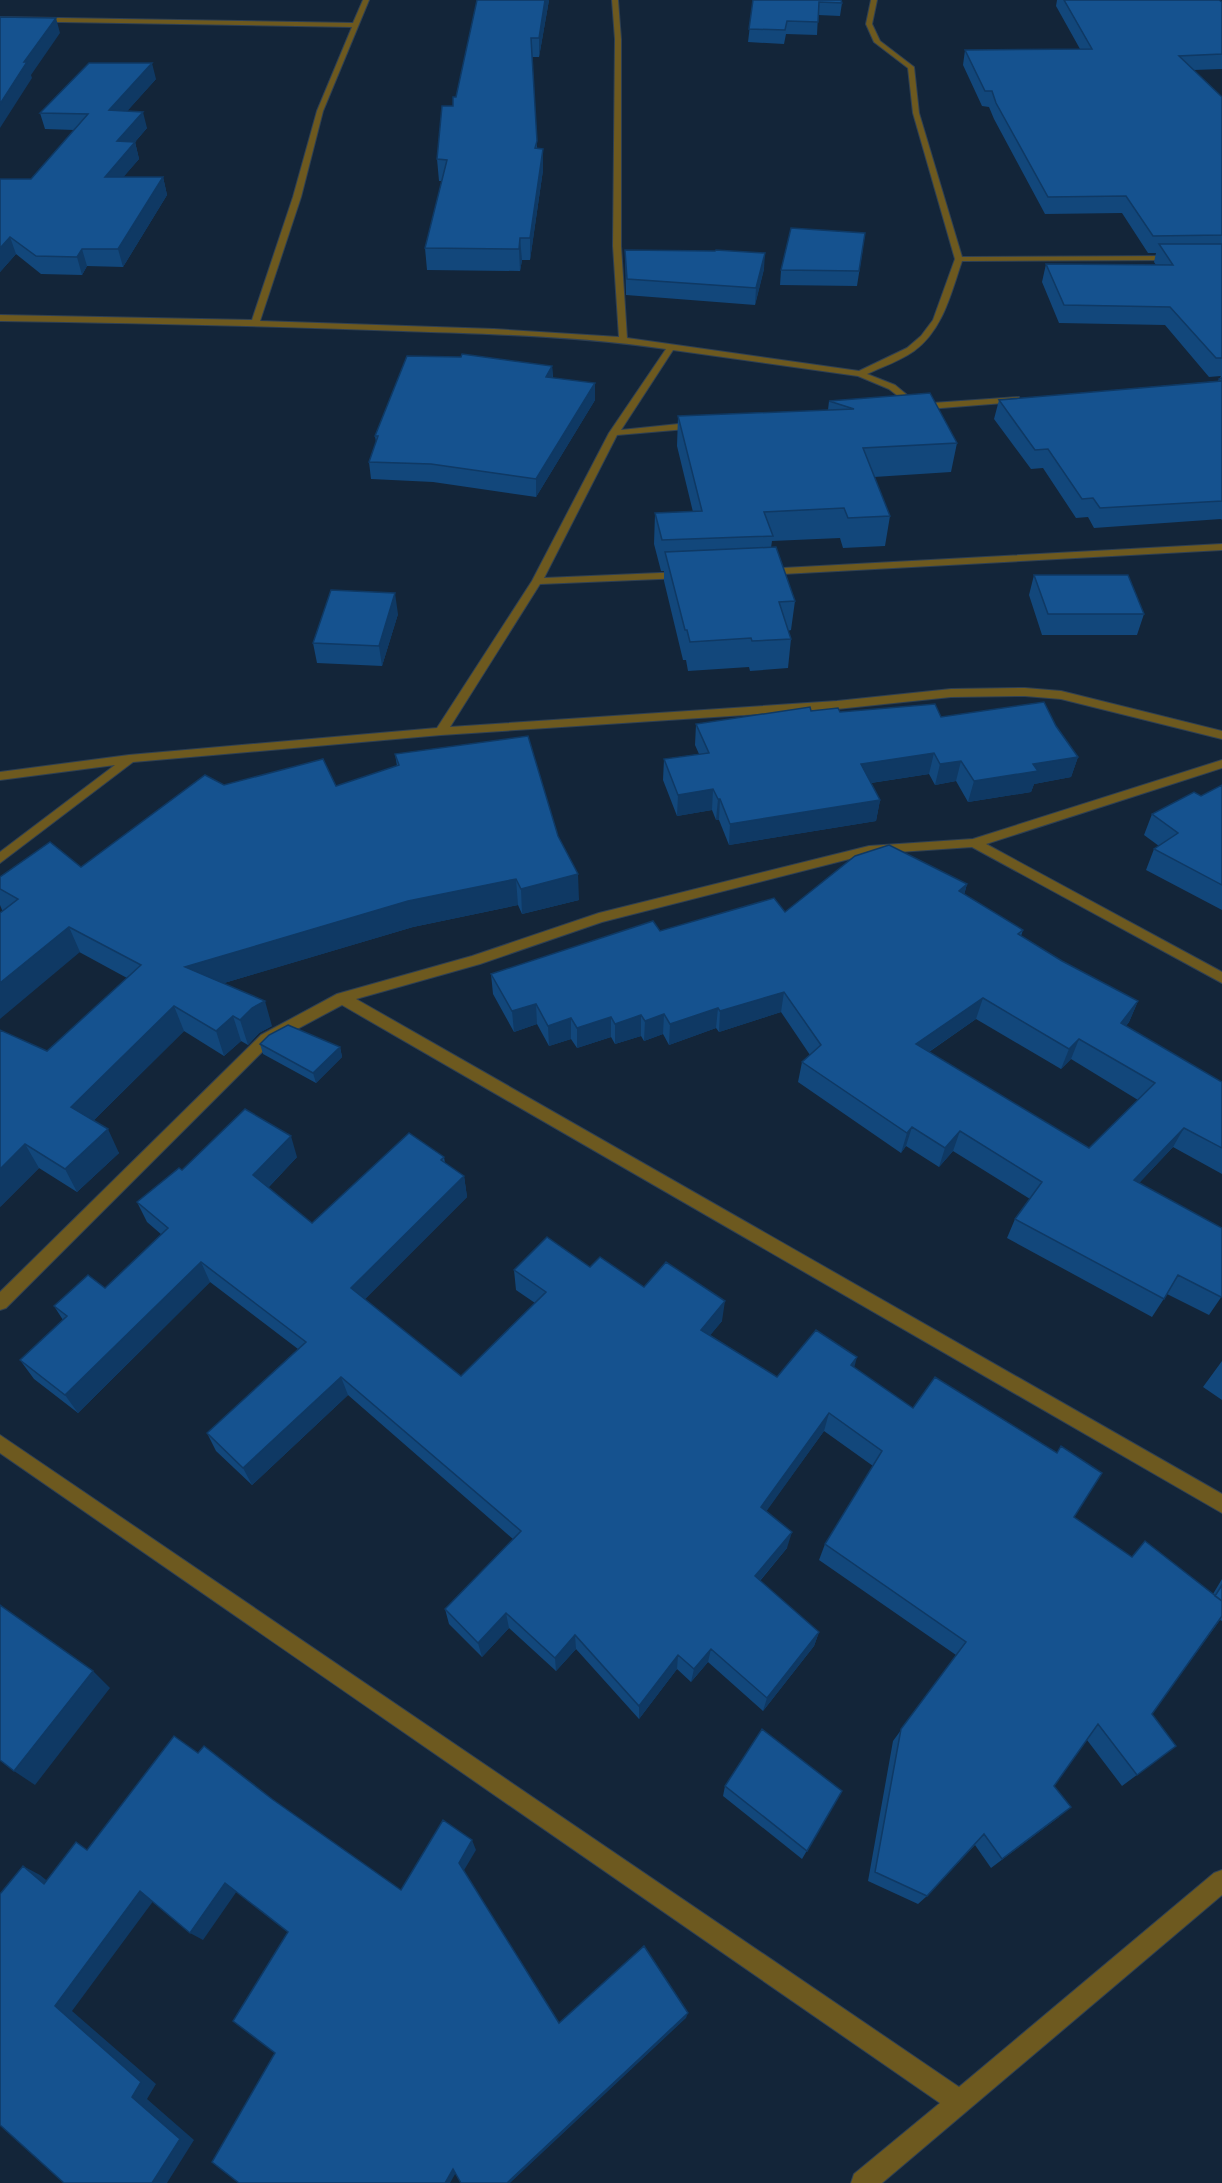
<svg xmlns="http://www.w3.org/2000/svg" width="1222" height="2183" font-family="'Public Sans',sans-serif">
  <style>
    .lines { fill: none; stroke-linecap: round; stroke-linejoin: round }
    .minor-casing { stroke: #2f4053; stroke-width: 2 }
    .minor { fill: #6d591f; fill-rule: evenodd }
    .wall { fill: #12477b; fill-rule: evenodd }
    .shaded-wall { fill: #0f3964 }
    .building { fill: #15528f; stroke: #0f3964; stroke-width: 1.5; fill-rule: evenodd }
  </style>
  <rect width="100%" height="100%" fill="#132539"/>
  <g class="lines">
    <g class="minor-casing">
      <path id="minor" d="M363,0H369L323,111L301,197L260,321L494,329L619,337L613,246L615,39L612,0H618L621,39V246L627,338L859,371L907,348L921,336L933,320L955,259L913,113L908,68L874,42L866,24L871,0H877L872,24L880,41L914,67L919,113L962,257L1174,256L1178,258L1174,260L962,261C951,293 943,330 914,351C900,361 882,367 867,374L895,385L918,404L1019,397V401L1016,402L916,410L889,389L858,376L673,350L621,430L698,422L703,425L698,428L617,435L544,578L683,572L688,575L683,578L540,584L450,727L837,701L951,689L1025,688L1061,691L1222,731V739L1061,699L1025,696L951,697L837,709L441,735L133,762L0,863V852L115,765L0,780V772L129,755L437,728L532,581L609,433L666,349C579,336 491,334 403,331C269,326 135,323 0,321V315L252,320L293,197L317,111L352,27L0,21V17L353,23Z
        M1222,544V550L764,575L759,572L764,569Z
        M1222,760V768L986,844L1222,972V983L972,847L869,854L602,922L480,964L356,999L1222,1494V1513L342,1005L271,1043L6,1308L0,1310V1292L261,1035L337,994L472,956L599,913L869,846L973,839Z
        M0,1435L959,2087L1214,1873L1222,1870V1895L882,2183H851L854,2174L940,2103L0,1453Z"/>
    </g>
    <use href="#minor" class="minor"/>
  </g>
  <path class="wall" d="M549,0L539,57H532L537,149H543V170L530,260H522L520,271L427,270L425,248L442,181H439L437,159L453,106L456,97Z
    M753,0L842,3L840,16L818,15L817,35L786,34L784,44L748,42Z
    M1057,0H1219L1222,2V69L1194,70L1222,97V520L1221,519L1094,528L1088,517L1076,518L1043,468L1031,469L994,419L999,400L1218,381L1221,376L1209,377L1165,325L1059,323L1042,282L1046,264L1156,265L1154,262L1156,253H1148L1122,213L1045,214L994,119L989,107L982,106L963,65L965,50L1080,49L1056,6Z
    M156,79L127,111L147,128L135,142L139,159L123,177H163L167,195L123,267L87,266L82,275L41,274L16,254L0,272V179H31L74,130L45,129L40,113Z
    M863,248L857,286L780,285L781,270Z
    M625,250L764,269L755,305L626,295Z
    M552,366L553,378L595,400L536,497L433,482L371,479L369,462L376,442L375,436Z
    M829,401L957,443L951,472L874,477L890,516L885,546L843,548L840,538L772,541L771,548L795,601L791,630L788,631L791,639L788,668L750,671L749,667L688,671L686,660H683L664,581V571H661L654,544L655,513L693,512L677,446L678,416L828,410Z
    M1034,575L1144,614L1137,635H1042L1029,595Z
    M398,614L382,666L317,663L313,643Z
    M811,711L941,717L1056,726L1078,757L1071,777L1034,784L1031,792L968,802L956,781L935,785L929,774L871,783L880,800L876,821L729,845L719,820H716L712,810L677,816L663,780L664,759L699,754L695,745L696,724Z
    M395,754L558,836L579,900L522,914L518,905L413,927L224,983L272,1026L259,1033L248,1045L241,1041L224,1056L184,1031L93,1121L119,1153L77,1192L39,1168L0,1207L47,1051L127,978L2,910L0,905V877L81,867L224,785L336,786L397,766Z
    M1222,785V910L1146,870L1154,849L1159,846L1144,835L1152,814L1201,796Z
    M967,884L964,895L1023,930L1021,936L1062,961L1138,1001L1129,1022L1126,1026L1222,1082V1174L1173,1147L1139,1183L1222,1296L1209,1315L1167,1294L1152,1317L1007,1238L1015,1219L1030,1199L953,1151L939,1167L906,1146L901,1153L798,1082L802,1062L810,1055L781,1012L719,1032L716,1028L669,1045L663,1034L644,1041L641,1036L615,1044L611,1037L577,1048L571,1039L549,1046L537,1024L514,1032L493,994L491,974L660,931ZM976,1019L1061,1069L1071,1059L1138,1100L1089,1148L929,1052Z
    M260,1044L340,1047L342,1057L316,1083L263,1054Z
    M297,1157L268,1188L312,1223L444,1157L445,1163L464,1176L467,1197L365,1299L461,1376L535,1303L516,1290L514,1270L590,1267L644,1287L722,1321L710,1335L777,1377L854,1367L913,1408L1074,1517L1131,1557L1213,1594L1222,1579V1621L1220,1620L1152,1714L1176,1746L1122,1786L1087,1740L1054,1786L1059,1817L991,1868L975,1845L927,1896L918,1904L868,1881L893,1741L956,1655L819,1560L825,1544L873,1466L824,1431L766,1511L787,1548L760,1581L819,1632L814,1646L763,1711L708,1662L691,1682L677,1669L639,1719L576,1649L556,1671L509,1628L482,1657L449,1624L445,1609L513,1539L348,1395L252,1485L216,1451L207,1433L298,1349L210,1282L78,1413L34,1379L20,1360L63,1320L54,1306L105,1288L162,1235L147,1222L137,1202L182,1170Z
    M1222,1361V1400L1203,1387Z
    M725,1786L842,1791L802,1859L723,1796Z"/>
  <path class="shaded-wall" d="M545,0H549L539,57V38Z
    M56,18L60,33L31,75L32,78L0,128V104L24,62Z
    M152,63L156,79L113,127L109,110Z
    M143,112L147,128L121,158L117,141Z
    M135,142L139,159L109,194L105,177Z
    M543,149V170L530,260V238Z
    M163,177L167,195L123,267L118,249Z
    M10,237L16,254L0,272V248Z
    M520,238L522,260L520,271L519,249Z
    M82,249L87,266L82,275L77,257Z
    M765,253L764,269L755,305L756,288Z
    M552,366L553,384L546,377Z
    M595,383V400L536,497V479Z
    M395,593L398,614L382,666L379,646Z
    M934,753L929,774L857,785L861,764Z
    M1078,757L1071,777L1034,784L1031,792L968,802L974,781L1033,764Z
    M961,761L956,781L935,785L940,764Z
    M713,789L712,810L677,816L678,795Z
    M718,799H720L719,820H716Z
    M880,800L876,821L729,845L730,824Z
    M578,874L579,900L522,914L521,889Z
    M516,879L518,905L413,927L194,992L185,967L408,901Z
    M967,884L961,905L959,891Z
    M69,927L80,952L0,1019V983Z
    M784,992L781,1012L719,1032L720,1011Z
    M983,998L976,1019L911,1064L916,1044Z
    M265,1001L272,1026L259,1033L248,1045L240,1020L252,1008Z
    M1138,1001L1129,1022L1112,1044L1121,1023Z
    M536,1004L537,1024L514,1032L512,1011Z
    M174,1006L184,1031L83,1131L71,1107Z
    M718,1008L716,1028L669,1045L670,1024Z
    M664,1014L663,1034L644,1041L645,1021Z
    M641,1015V1036L615,1044V1024Z
    M233,1016L241,1041L224,1056L216,1031Z
    M611,1017V1037L577,1048V1028Z
    M571,1018V1039L549,1046L548,1026Z
    M1079,1039L1071,1059L1061,1069L1069,1049Z
    M340,1047L342,1057L316,1083L313,1073Z
    M912,1127L906,1146L901,1153L907,1133Z
    M1184,1128L1173,1147L1124,1199L1134,1180Z
    M108,1129L119,1153L77,1192L65,1169Z
    M960,1131L953,1151L939,1167L945,1148Z
    M291,1136L297,1157L260,1196L253,1175Z
    M25,1144L39,1168L0,1207V1169Z
    M464,1176L467,1197L357,1307L351,1288Z
    M201,1262L210,1282L78,1413L65,1395Z
    M725,1301L722,1321L699,1349L701,1330Z
    M857,1357L852,1376L851,1365Z
    M341,1377L348,1395L252,1485L243,1468Z
    M829,1413L824,1431L758,1523L761,1507Z
    M792,1532L787,1548L751,1591L755,1576Z
    M506,1613L509,1628L482,1657L478,1643Z
    M819,1632L814,1646L763,1711L767,1698Z
    M575,1635L576,1649L556,1671L555,1658Z
    M711,1649L708,1662L691,1682L694,1669Z
    M678,1655L677,1669L639,1719V1706Z
    M93,1671L110,1688L35,1785L14,1771Z
    M472,1840L476,1850L463,1872L459,1863Z
    M23,1866L40,1875L61,1892L44,1884Z
    M225,1883L237,1891L203,1940L190,1933Z
    M140,1891L154,1900L72,2011L156,2084L147,2099L194,2140L167,2183H152L132,2097L55,2006Z
    M688,2013L686,2018L510,2183H507Z
    M453,2169H458L450,2183H445Z"/>
  <path class="building" d="M477,0H545L539,38H531L537,141L535,148L543,149L530,238H520L519,249L425,248L447,160L437,159L442,106H453V97H456Z
    M753,0H841L842,3L819,2L818,22L787,21L785,30L749,29Z
    M1064,0H1219L1222,2V54L1179,56L1222,97V235L1153,236L1126,196L1048,197L996,103L992,91H985L965,50L1092,49Z
    M0,17L56,18L24,62H27L0,104Z
    M89,63H152L109,110L143,112L117,141L135,142L105,177H163L118,249H82L77,257L36,256L10,237L0,248V179H31L88,114L40,113Z
    M791,228L865,233L859,271L781,270Z
    M1159,244H1222V358H1216L1170,307L1064,305L1046,264L1173,265Z
    M625,250L715,251L716,250L765,253L756,288L627,279Z
    M462,354L552,366L546,377L595,383L536,479L431,464L369,462L378,436H375L407,356L461,357Z
    M1222,378V501L1100,508L1093,498L1082,499L1048,449L1035,450L999,400L1221,381L1219,379Z
    M930,393L957,443L863,448L890,516L848,518L844,508L764,512L773,536L662,540L655,513L702,511L678,416L854,409L829,401Z
    M776,547L795,601L779,602L791,639L752,641L751,638L690,642L687,630H685L665,552Z
    M1034,575H1128L1144,614H1048Z
    M331,590L395,593L379,646L313,643Z
    M1044,702L1056,726L1078,757L1033,764L1038,771L974,781L961,761L940,764L934,753L861,764L880,800L730,824L720,799H718L713,789L678,795L664,759L709,753L696,724L810,707L811,711L838,708L840,712L935,704L941,717Z
    M528,736L558,836L578,874L521,889L516,879L408,901L185,967L265,1001L252,1008L240,1020L233,1016L216,1031L174,1006L71,1107L108,1129L65,1169L25,1144L0,1169V1030L47,1051L141,965L69,927L0,983V913L18,899L0,889V877L50,842L81,867L205,775L224,785L323,759L336,786L399,765L395,754Z
    M1222,785V885L1154,849L1178,833L1152,814L1194,792L1201,796Z
    M889,845L967,884L959,891L1023,930L1018,934L1062,961L1138,1001L1121,1023L1222,1082V1148L1184,1128L1134,1180L1222,1228V1296L1221,1297L1178,1275L1164,1299L1015,1219L1042,1182L960,1131L945,1148L912,1127L907,1133L802,1062L821,1045L784,992L720,1011L718,1008L670,1024L664,1014L645,1021L641,1015L615,1024L611,1017L577,1028L571,1018L548,1026L536,1004L512,1011L491,974L653,921L660,931L774,898L785,912L855,856ZM983,998L1069,1049L1079,1039L1155,1083L1089,1148L916,1044Z
    M288,1025L340,1047L313,1073L260,1044L269,1035Z
    M245,1109L291,1136L253,1175L312,1223L409,1133L444,1157L441,1160L464,1176L351,1288L461,1376L546,1292L514,1270L547,1237L590,1267L600,1257L644,1287L666,1262L725,1301L701,1330L777,1377L816,1330L857,1357L851,1365L913,1408L935,1377L1057,1453L1061,1446L1102,1473L1074,1517L1132,1557L1145,1541L1222,1601V1616L1152,1714L1176,1746L1137,1775L1098,1724L1054,1786L1071,1807L1002,1859L984,1834L927,1896L875,1872L901,1729L966,1642L825,1544L882,1451L829,1413L761,1507L792,1532L755,1576L819,1632L767,1698L711,1649L694,1669L678,1655L639,1706L575,1635L555,1658L506,1613L478,1643L445,1609L521,1531L341,1377L243,1468L207,1433L306,1342L201,1262L65,1395L20,1360L67,1316L54,1306L88,1275L105,1288L168,1228L137,1202L179,1168L182,1170Z
    M1222,1585V1601L1215,1596Z
    M0,1605L93,1671L14,1771L0,1760Z
    M762,1729L842,1791L807,1851L725,1786Z
    M174,1736L198,1753L204,1746L272,1799L401,1890L443,1820L472,1840L459,1863L559,2023L644,1946L688,2013L507,2183H461L453,2169L445,2183H239L212,2162L275,2053L233,2021L288,1932L225,1883L190,1933L140,1891L55,2006L141,2082L132,2097L180,2139L152,2183H64L0,2125V1894L23,1866L44,1884L76,1842L87,1850Z"/>
</svg>
